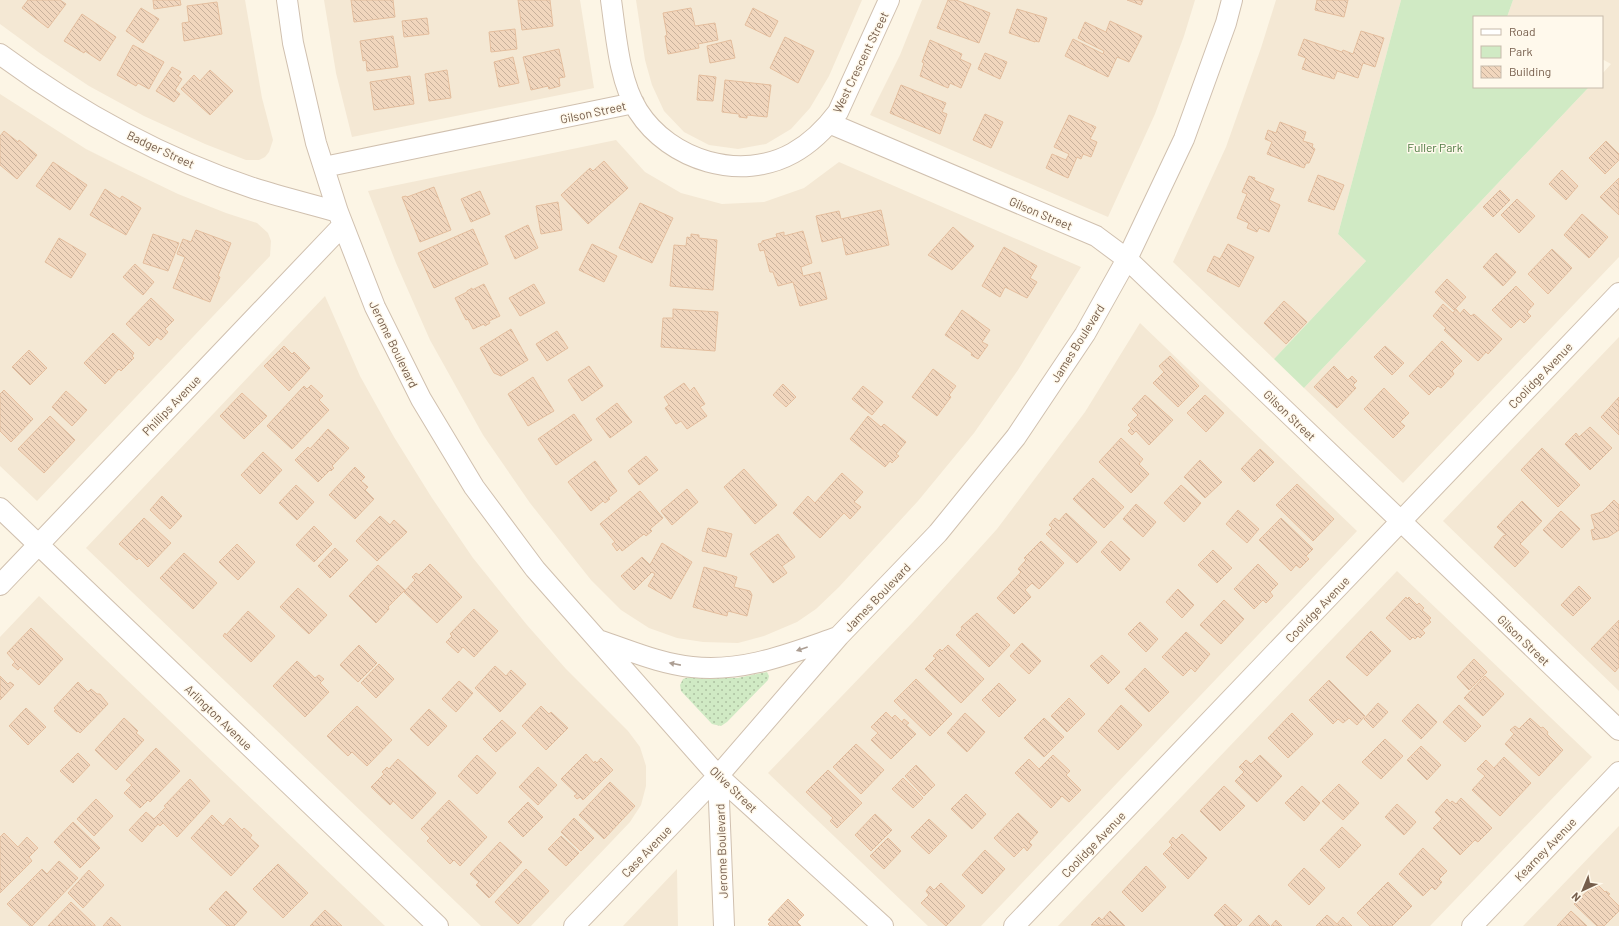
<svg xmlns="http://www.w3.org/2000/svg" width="1619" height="926" font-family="Barlow,sans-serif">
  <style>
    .residential { fill: #f4e8d4 }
    .grass { fill: url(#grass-dots) }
    .green { fill: #d0eac4 }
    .building { fill: url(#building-back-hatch); stroke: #e4be9e }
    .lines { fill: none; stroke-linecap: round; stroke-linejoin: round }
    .minor-casing { stroke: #d0c0af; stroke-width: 22 }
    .minor { stroke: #fff; stroke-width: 20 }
    .oneway { fill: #ac9e93 }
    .labels { text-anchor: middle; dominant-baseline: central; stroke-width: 3; stroke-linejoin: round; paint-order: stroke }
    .street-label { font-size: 12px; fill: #755d4b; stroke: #fff9ec }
    .park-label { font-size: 12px; fill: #4e7a42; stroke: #fff9ec }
  </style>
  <defs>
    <pattern id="grass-dots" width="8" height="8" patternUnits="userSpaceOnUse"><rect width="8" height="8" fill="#d0eac4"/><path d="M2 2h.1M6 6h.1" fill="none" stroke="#adc1a1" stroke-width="1.8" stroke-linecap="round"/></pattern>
    <pattern id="building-back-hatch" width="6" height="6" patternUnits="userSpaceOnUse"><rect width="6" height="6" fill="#f1d6bd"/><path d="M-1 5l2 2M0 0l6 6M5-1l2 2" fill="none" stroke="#c8b19c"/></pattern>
  </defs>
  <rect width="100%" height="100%" fill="#fcf5e5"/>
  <path class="residential" d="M0,0H245L262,98L273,140L269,152L265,157L259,160H246L205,144L144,116L89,86L41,54L0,24Z
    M324,0H580L594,88L352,137L336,73Z
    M636,0H862L829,76L810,108L791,129L766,144L738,149L709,145L684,132L664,111L652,85L645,60Z
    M922,0H1195L1184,36L1155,114L1108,217L870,115L900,55Z
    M1276,0H1401L1338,234L1366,261L1274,359L1173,262L1226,147L1261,48Z
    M1513,0H1619V257L1403,483L1304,388L1589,87H1602V74L1611,64L1602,59V17H1507Z
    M0,94L86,149L124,168L178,194L226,213L257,223L268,233L271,241L270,256L37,501L0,466Z
    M616,140L645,172L681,193L722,204L764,202L804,188L839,162L1081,267L1018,370L974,433L918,501L839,587L816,609L797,622L764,636L738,643L703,642L677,638L649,628L621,610L591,580L530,503L483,435L430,340L396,263L368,191Z
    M325,296L360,376L394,437L432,498L473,558L527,625L566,669L628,731L640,747L646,766V786L641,805L630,822L531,926H481L86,548Z
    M1140,323L1357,531L981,926H928L768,773L913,622L997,529L1085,412Z
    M1619,337V691L1443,521Z
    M1397,571L1592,757L1430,926H1058Z
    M39,596L385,926H0V637Z
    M1619,826V926H1523Z
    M677,869L678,926H623Z"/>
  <path class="grass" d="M767,672L769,676L768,680L727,722L721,726L712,724L681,691L680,685L683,679L689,677L737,678Z"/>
  <path class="green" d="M1401,0H1513L1507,17H1474V87H1589L1304,388L1274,359L1366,261L1338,234Z"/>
  <path class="building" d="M28,0H60L66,4L48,28L22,8Z
    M153,0H180L181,5L154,9Z
    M351,0H393L395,17L354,22Z
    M518,0H550L553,26L522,30Z
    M948,0H956L990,13L979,43L937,28Z
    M1127,0H1143L1141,5Z
    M1317,0H1348L1344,17L1315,10Z
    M217,2L222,34L184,41L182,23L189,22L187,6Z
    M141,8L159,19L143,43L126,31Z
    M691,8L695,26L715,23L718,40L698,44L699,48L668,54L665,36L667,35L663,13Z
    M753,8L778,21L770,37L745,25Z
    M1017,9L1047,18L1039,42L1035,41V42L1009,33Z
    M82,14L116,37L100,61L85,51L84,53L64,41Z
    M427,18L429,34L404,37L402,21Z
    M1110,21L1142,36L1129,62L1117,57L1108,77L1065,56L1073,39L1103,54L1104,51L1078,38L1085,22L1106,32Z
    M515,29L517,49L491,52L489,32Z
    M1361,31L1384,38L1375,67L1363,63L1358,78L1337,71L1334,79L1302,69L1306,58L1298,55L1304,39L1342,52L1343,50L1353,54Z
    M393,36L398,67L367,71L366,60L363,61L360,41Z
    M785,37L814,51L798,83L770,68Z
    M731,40L735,58L710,63L707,46Z
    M930,40L962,54L960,59L971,64L961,88L950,83L948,88L920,76L924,63L922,62Z
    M133,45L164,62L149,89L138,83L136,86L117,75Z
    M559,49L565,77L559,78L560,86L549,89L548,86L531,90L523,57Z
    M985,53L1007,62L1000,79L978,69Z
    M513,57L519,83L499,87L494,62Z
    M172,67L181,72L178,76L182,79L175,90L180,94L174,102L156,91Z
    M210,70L233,91L210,115L181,89L194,75L200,81Z
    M447,70L451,98L429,101L425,74Z
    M699,75L716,77L713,101L697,100Z
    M410,76L414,104L374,110L370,82Z
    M725,80L771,85L767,117L747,115V118L739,117V114L722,112Z
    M901,85L946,103L942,112L947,114L940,134L890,113Z
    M985,114L1003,122L991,148L973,140Z
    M1069,115L1096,127L1090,139L1097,142L1091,157L1083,154L1081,159L1077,157L1068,178L1046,168L1052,154L1066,160L1069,154L1054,147Z
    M1280,122L1306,132L1303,141L1313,144L1312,147L1315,149L1309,163H1306L1304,168L1267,154L1272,142L1265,139L1268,130L1276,133Z
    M4,131L18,142L19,140L37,155L17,179L0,165V136Z
    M1606,141L1619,154V160L1605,174L1589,158Z
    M604,161L628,188L588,224L561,195L590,168L593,171Z
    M53,162L87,185L70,210L36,186Z
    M1562,170L1578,186L1566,200L1549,184Z
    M1318,175L1344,185L1334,210L1308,201Z
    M1249,176L1255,178L1254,180L1274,189L1269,200L1280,205L1269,232L1259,228L1257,232L1247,228L1249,223L1237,218L1247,194L1242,192Z
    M1619,178V215L1600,197Z
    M434,187L451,230L420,242L402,197L406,196L407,197Z
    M105,189L120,199L122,196L141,208L126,235L90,215Z
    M1500,190L1510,200L1493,217L1483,207Z
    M480,191L490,214L471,222L461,199Z
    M1517,199L1535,216L1519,233L1501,215Z
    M558,202L562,230L541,234L536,206Z
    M640,203L673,218L652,263L619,248Z
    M881,210L889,245L846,255L842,237L822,242L816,216L839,211L841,219Z
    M1582,214L1608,237L1589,258L1564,235Z
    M528,225L538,248L515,259L505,236Z
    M953,227L974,246L952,270L928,255Z
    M473,229L488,264L434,288L418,253Z
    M196,230L231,243L218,276L220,277L210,302L173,288L185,257L177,254L183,239L191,242Z
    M803,231L812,263L801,267L803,276L820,272L827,299L800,306L793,282L778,286L773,272H770L764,250L760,251L758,244L762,243V241L777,237L776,234L784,232V236Z
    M153,234L179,243L168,271L143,263Z
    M691,234L699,235V238L717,240L713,290L670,286L674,245L686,246L687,237L691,238Z
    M59,238L86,254L71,278L45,262Z
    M592,244L617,256L604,282L579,270Z
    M1228,244L1254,257L1239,287L1207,271L1214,256L1220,259Z
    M1004,247L1037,266L1030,278L1037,282L1027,298L1005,287L1000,297L982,286Z
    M1552,249L1572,268L1548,294L1528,274Z
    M1496,253L1516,272L1503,286L1483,267Z
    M135,264L154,282L143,295L123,277Z
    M1447,279L1466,297L1454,310L1435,292Z
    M484,284L500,316L489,321L490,323L485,326L484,324L473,329L468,319L466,320L455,298L467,292V291L472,288V290Z
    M534,284L545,303L520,316L509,298Z
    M1516,286L1534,304L1527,312L1531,316L1524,323L1520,319L1511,328L1492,310Z
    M151,298L174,320L165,329L168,332L161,340L157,337L149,346L126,324Z
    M1284,301L1307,322L1286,344L1264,323Z
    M1443,304L1453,313L1456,309L1460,314L1464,309L1471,316L1474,314L1502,339L1488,354L1486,352L1478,361L1444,330L1446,328L1433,316Z
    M673,309L718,312L715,351L661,347L663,318H673Z
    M962,310L990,330L982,342L988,345L978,359L971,355L972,353L945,335Z
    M511,329L528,360L501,376L494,373L480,348Z
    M557,331L568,348L547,361L536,344Z
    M113,333L134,353L132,356L134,358L121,371L119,369L105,384L84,363Z
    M1442,341L1462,361L1452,371L1454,374L1441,388L1438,386L1429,395L1409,376Z
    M284,346L292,354L294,352L310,368L289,391L264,366Z
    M1385,346L1404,363L1392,375L1374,357Z
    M29,350L47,368L30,385L12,367Z
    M1170,356L1199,386L1178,407L1153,383L1164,372L1159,366Z
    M589,366L603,386L582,401L568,380Z
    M1334,366L1348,380L1352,376L1357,381L1353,385L1356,388L1337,408L1314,387Z
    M933,369L956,386L949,395L951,397L937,416L912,397Z
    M533,377L554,411L528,426L508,394Z
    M684,383L690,391L694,387L705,404L700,407L707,416L687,429L681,421L676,424L665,408L669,405L664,397Z
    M783,384L796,397L786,407L773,395Z
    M311,385L323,396L319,400L329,410L292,449L267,426L304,386L307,389Z
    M863,386L883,402L872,415L852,399Z
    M1384,388L1409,413L1400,422L1405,426L1393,438L1364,409Z
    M4,390L33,419L11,442L0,431V394Z
    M66,391L87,410L72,426L52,407Z
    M242,393L267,416L244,439L220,416Z
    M1145,395L1173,420L1149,445L1136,431L1132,435L1128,431L1131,428L1128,425L1138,415L1132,409Z
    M1205,395L1224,413L1206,432L1187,413Z
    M1619,397V435L1601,417Z
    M617,403L632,422L610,438L596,419Z
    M574,414L592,440L556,465L538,439Z
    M50,416L75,440L44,473L18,449Z
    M868,416L881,427L884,424L906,442L896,454L899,456L892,463L890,461L885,467L850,439Z
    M1590,427L1612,448L1590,470L1565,444L1576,433L1579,437Z
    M328,429L349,448L332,466L334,468L331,471L330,470L318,482L295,460L308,447L310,449Z
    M1121,438L1143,459L1139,464L1149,474L1131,493L1099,462Z
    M1542,448L1580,485L1558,507L1521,470Z
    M1260,449L1274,462L1254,482L1241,469Z
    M263,452L282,470L260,494L241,475Z
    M646,456L658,470L639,485L628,471Z
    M1200,460L1222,482L1205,498L1184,477Z
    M595,461L617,491L608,498L610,499L605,503L603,501L591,511L568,482Z
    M355,467L365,477L361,481L368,487L365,490L374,499L355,519L329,495Z
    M744,469L777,505L755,524L724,487Z
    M842,473L863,492L854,502L861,507L850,519L844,513L820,538L793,513L808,496L815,503Z
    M1093,478L1124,507L1104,528L1073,499Z
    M1297,484L1334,519L1313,541L1276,505Z
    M296,485L314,502L297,520L279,503Z
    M1181,485L1201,503L1184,522L1164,503Z
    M687,489L698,502L672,525L661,511Z
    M640,491L663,518L650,529L652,531L646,536L644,534L622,551L620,548L617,551L612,544L615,542L600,524Z
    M162,496L182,516L170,529L150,510Z
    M1614,500L1619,505V530L1608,537L1593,540L1591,530L1595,529L1591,515L1602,512Z
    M1522,501L1542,521L1520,544L1529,552L1515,567L1494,547L1503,536L1506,535L1497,527Z
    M1136,504L1156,522L1143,537L1123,519Z
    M1238,510L1259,529L1247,543L1226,524Z
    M1561,511L1580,529L1562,548L1543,530Z
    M1066,513L1097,542L1077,563L1046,534L1052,528L1049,525L1055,518L1059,521Z
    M380,516L390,525L394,520L407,532L377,561L356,541Z
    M144,518L171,543L148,567L139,558L137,560L119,544Z
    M1281,518L1313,549L1306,556L1309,559L1300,568L1296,565L1291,571L1259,540Z
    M314,526L332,544L314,562L296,545Z
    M708,528L732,534L726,557L702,551Z
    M778,534L795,557L782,566L787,573L773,583L750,554Z
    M1041,541L1064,563L1039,589L1032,583L1025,590L1031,597L1014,614L997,598L1021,572L1018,569L1026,560L1024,558Z
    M1111,541L1130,559L1120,571L1101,552Z
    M662,543L692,562L671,599L648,586L655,574L652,572L634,590L621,576L642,557L650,565Z
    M237,544L255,562L238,580L219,562Z
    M335,548L348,560L330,578L318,566Z
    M1213,550L1232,568L1217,583L1198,565Z
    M184,553L217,583L193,609L160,578Z
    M430,564L462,597L437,623L404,592L415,580L412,577L416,573L419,575Z
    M1258,564L1278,584L1270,592L1273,596L1266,603L1263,600L1254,609L1234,589Z
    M378,565L405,590L388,607L389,609L376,623L349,596Z
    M704,567L737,577L734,587L750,591L752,595L747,616L728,611L727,616L693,607Z
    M1579,586L1591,598L1573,616L1561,605Z
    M298,588L327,615L309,634L280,607Z
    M1178,589L1194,605L1182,618L1166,602Z
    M1406,597L1407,599L1409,597L1417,605L1419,603L1424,608L1422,610L1431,618L1429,620L1431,622L1422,630L1425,633L1420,638L1418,636L1415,639L1413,637L1410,640L1386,618Z
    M1224,600L1244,619L1221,644L1200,625Z
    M474,609L498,631L474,657L463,647L458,653L446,642L452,636L450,634Z
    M248,611L275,636L251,662L223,636L225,633L226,635Z
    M977,613L1010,645L989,667L956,635L962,629L961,627Z
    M1619,620V667L1615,672L1591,649Z
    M1140,622L1158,639L1146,652L1128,634Z
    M31,628L63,659L39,685L20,667L18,670L12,665L15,662L7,653Z
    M1371,631L1391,651L1367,676L1346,657Z
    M1186,632L1210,654L1195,672L1191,668L1183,676L1162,657Z
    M1022,643L1041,661L1029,674L1010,656Z
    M359,645L377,663L358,682L340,665Z
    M948,645L984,679L961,703L925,669L936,658L933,656L940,649L942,651Z
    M1102,655L1120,672L1108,684L1090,666Z
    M1474,659L1487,672L1469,690L1457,677Z
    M297,661L315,678L319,675L324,679L320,683L329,692L305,717L273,686Z
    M379,664L394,679L376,698L361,683Z
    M495,666L506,676L511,670L526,684L500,712L475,688Z
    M1145,668L1169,692L1149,712L1125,689Z
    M0,676L8,684L10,682L14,685L0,700Z
    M1485,676L1504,694L1483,716L1464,698Z
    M916,679L952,714L930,736L894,701Z
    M1329,680L1365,716L1357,725L1349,718L1343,723L1338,719L1333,724L1309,700Z
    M459,681L473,693L456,712L442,699Z
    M78,682L88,692L91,689L97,694H100L108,704L80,733L78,731L77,732L54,711L56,710L54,708Z
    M999,683L1016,700L999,717L982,700Z
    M1069,698L1085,714L1067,732L1051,716Z
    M1378,703L1388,712L1373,728L1364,719Z
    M1418,704L1437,722L1421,739L1402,721Z
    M1121,705L1142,725L1118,750L1098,731Z
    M1459,705L1481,726L1465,742L1443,722Z
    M357,706L392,740L367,766L352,752L348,756L327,736Z
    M541,706L549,714L551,712L568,728L546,750L522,726Z
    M26,708L46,727L28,745L9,726Z
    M429,709L447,726L428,746L410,729Z
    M886,712L892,718L895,715L902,722L904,719L909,723L906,725L916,734L891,759L871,740L878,733L871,727Z
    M965,713L985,732L967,752L947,733Z
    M1292,713L1313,734L1288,758L1268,738Z
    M124,718L138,731L136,733L144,740L116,770L95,750Z
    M1044,718L1064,737L1044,757L1024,738Z
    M1530,718L1541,728L1543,727L1548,732L1547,734L1563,750L1539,776L1505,744L1514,734L1510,730L1515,726L1519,729Z
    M502,720L516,733L496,752L483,739Z
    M1385,739L1403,756L1381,779L1362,762Z
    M856,744L884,770L861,794L833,767Z
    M1421,746L1441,765L1427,780L1407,760Z
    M156,748L180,771L150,802L148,800L140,808L124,793L132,785L126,780Z
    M78,753L90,765L73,783L60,771Z
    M586,754L594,763L595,761L597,763L601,758L613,770L583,800L580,797L577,799L574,796L577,794L561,779Z
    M477,755L496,773L477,794L458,776Z
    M1053,755L1070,771L1066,775L1081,790L1069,802L1062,796L1051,808L1015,773L1029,759L1039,769Z
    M1260,755L1282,776L1257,802L1235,781L1244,772L1239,767L1246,760L1251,764Z
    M1504,757L1531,783L1500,816L1472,790L1485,776L1477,769L1486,760L1494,768Z
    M398,759L436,793L412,819L393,801L390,805L371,787L384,774L382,772L387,767L389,769Z
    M916,765L935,785L924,796L905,776Z
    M538,767L557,785L538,805L519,787Z
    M828,770L862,803L837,828L830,821L833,818L806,792Z
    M903,778L923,798L913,808L892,789Z
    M190,779L210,801L177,837L163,823L160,826L158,824L142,842L129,830L146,812L154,819L166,807L164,806Z
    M610,782L635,806L604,839L579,815Z
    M1339,784L1359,803L1343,820L1322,801Z
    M1224,786L1245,806L1220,831L1200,811Z
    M1302,786L1320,803L1304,821L1285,803Z
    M966,794L986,814L972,829L951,809Z
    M1461,798L1492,828L1478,842L1475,840L1460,855L1433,828L1442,819L1435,812L1447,799L1450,803L1452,801L1456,804Z
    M96,799L113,816L94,836L77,819Z
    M449,800L487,837L460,866L454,860L450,864L427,841L430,838L421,829Z
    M528,802L543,817L523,837L508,822Z
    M1397,804L1416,822L1404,835L1385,817Z
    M1018,813L1038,832L1029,842L1032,845L1027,851L1024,847L1014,857L994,838Z
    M875,814L892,830L871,851L855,835Z
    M212,815L223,826L230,818L242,830L244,828L252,835L250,838L259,846L231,876L191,838Z
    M574,818L594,838L581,851L561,832Z
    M929,819L947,836L929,854L911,837Z
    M73,822L100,848L80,868L54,842Z
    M1342,827L1361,845L1339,868L1320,850Z
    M4,833L18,847L27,837L38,848L29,857L32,861L0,893V837Z
    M1182,834L1207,858L1188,879L1163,854L1172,845L1169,842L1173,837L1176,840Z
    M561,836L579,853L566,866L548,849Z
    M888,838L901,851L884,869L870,856Z
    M500,842L522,862L489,898L476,885L479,882L470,874Z
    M1423,848L1447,871L1439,879L1442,882L1435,890L1432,887L1423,896L1399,874Z
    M985,850L1005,869L982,894L962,875Z
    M59,861L78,878L32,926H30L7,904L42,869L47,874Z
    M278,864L308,893L283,918L253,889Z
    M1146,866L1166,887L1142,912L1122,892Z
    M1304,868L1325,888L1309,905L1288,885Z
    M526,869L549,891L518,924L495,902Z
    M89,870L104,885L83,908L68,893Z
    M1388,882L1412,906L1392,926H1370L1357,913Z
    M941,883L965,906L946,926L921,903L929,895L926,891L930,886L934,890Z
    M1596,883L1605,892L1606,891L1610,894L1608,895L1619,906V911L1604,926H1597L1574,904Z
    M226,891L247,912L234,926H227L209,909Z
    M788,899L804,915L797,922L801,926H770L768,924L771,921L768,920Z
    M71,902L95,925V926H48Z
    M1225,904L1242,920L1236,926H1225L1214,915Z
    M325,910L342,926H310Z
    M1110,911L1125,926L1091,925L1099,917L1102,920Z
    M1571,911L1587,926H1557Z
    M1259,915L1270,926H1249Z
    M1327,915L1337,924L1343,917L1352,926H1316Z
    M111,917L121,926H103Z
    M1276,920L1282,926H1271Z"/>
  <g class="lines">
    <g class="minor-casing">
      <path id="minor" d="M287,0L293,43L316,143L338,212L375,307L421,399L474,487L535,569L718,776L883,926
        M611,0C616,35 619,81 638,111C670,161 741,182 793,153C811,143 826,128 838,112L889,0
        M0,54C77,111 163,158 253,188C281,197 310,204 338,212
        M829,123L1096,236L1127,259L1619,730
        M324,167L634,103
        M0,508L438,926
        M0,585L343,225
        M598,640C629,650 660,664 692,667C743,673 791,653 838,637
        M718,776L724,926
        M574,926L718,776L839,636L938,533L1016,437L1085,334L1127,259L1184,139L1226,23L1232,0
        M1014,926L1619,293
        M1472,926L1619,772"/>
    </g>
    <use href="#minor" class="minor"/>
  </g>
  <defs><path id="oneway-solid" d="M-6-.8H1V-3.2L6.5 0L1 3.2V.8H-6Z"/></defs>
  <g class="oneway">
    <use href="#oneway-solid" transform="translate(802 649) rotate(161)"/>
    <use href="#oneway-solid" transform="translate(675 664) rotate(-169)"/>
  </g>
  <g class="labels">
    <g class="street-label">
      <text transform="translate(860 62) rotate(-64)">West Crescent Street</text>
      <text transform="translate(593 112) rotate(-12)">Gilson Street</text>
      <text transform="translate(161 149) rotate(25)">Badger Street</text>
      <text transform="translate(1041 213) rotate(23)">Gilson Street</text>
      <text transform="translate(1077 343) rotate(-58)">James Boulevard</text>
      <text transform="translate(394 344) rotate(64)">Jerome Boulevard</text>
      <text transform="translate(1540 375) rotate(-46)">Coolidge Avenue</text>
      <text transform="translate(171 405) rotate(-46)">Phillips Avenue</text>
      <text transform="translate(1290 415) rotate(44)">Gilson Street</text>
      <text transform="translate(877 597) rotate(-46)">James Boulevard</text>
      <text transform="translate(1317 609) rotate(-46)">Coolidge Avenue</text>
      <text transform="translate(1524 640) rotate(44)">Gilson Street</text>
      <text transform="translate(219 717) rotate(44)">Arlington Avenue</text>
      <text transform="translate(734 789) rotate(44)">Olive Street</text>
      <text transform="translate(1093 844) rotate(-46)">Coolidge Avenue</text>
      <text transform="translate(1545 849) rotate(-46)">Kearney Avenue</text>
      <text transform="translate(646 851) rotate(-46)">Case Avenue</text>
      <text transform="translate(721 851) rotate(-92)">Jerome Boulevard</text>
    </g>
    <g class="park-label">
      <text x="1435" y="147">Fuller Park</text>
    </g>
  </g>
  <rect x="1473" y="16" width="130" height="72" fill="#fff9ec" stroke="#c8bbac"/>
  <rect x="1481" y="29" width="20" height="6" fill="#ffffff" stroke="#c8bbac"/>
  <text x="1509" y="36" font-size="12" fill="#755d4b">Road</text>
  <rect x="1481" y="46" width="20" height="12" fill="#d0eac4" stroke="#c8bbac"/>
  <text x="1509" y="56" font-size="12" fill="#755d4b">Park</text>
  <rect x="1481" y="66" width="20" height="12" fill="url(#building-back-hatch)" stroke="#c8bbac"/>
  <text x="1509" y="76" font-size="12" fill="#755d4b">Building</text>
  <g transform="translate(1583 890) rotate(224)" stroke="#fff9ec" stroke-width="3" paint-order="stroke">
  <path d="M0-3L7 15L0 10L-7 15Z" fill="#755d4b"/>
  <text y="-6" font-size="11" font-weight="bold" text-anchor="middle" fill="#755d4b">N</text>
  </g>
</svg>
